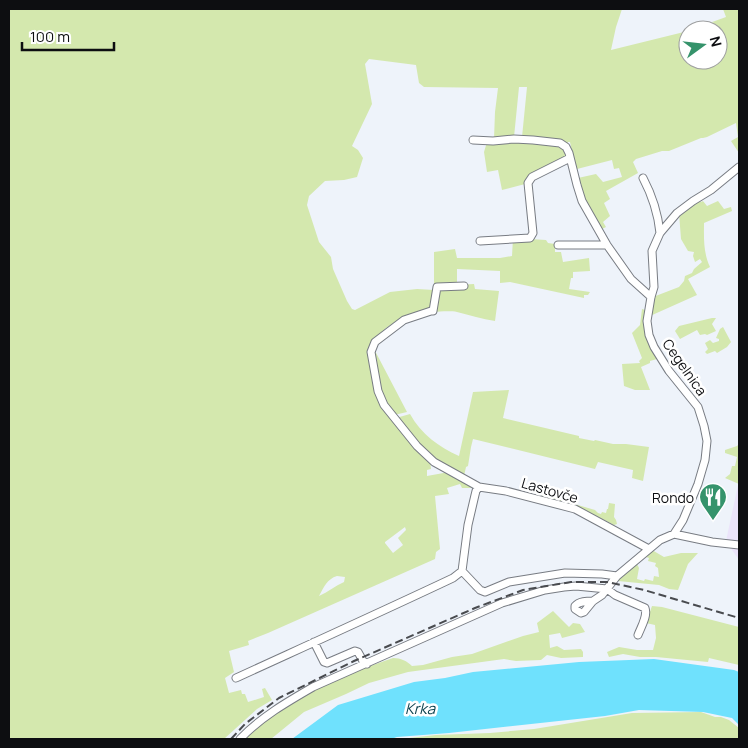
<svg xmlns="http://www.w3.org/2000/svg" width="748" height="748" font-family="Manrope,sans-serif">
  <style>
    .industrial { fill: #ebe4fa }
    .green { fill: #d4e8ae; fill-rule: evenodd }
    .water { fill: #6fe1fd }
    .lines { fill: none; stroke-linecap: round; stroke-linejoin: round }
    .minor-casing { stroke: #787c83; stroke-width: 9 }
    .minor { stroke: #fff; stroke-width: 7 }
    .rail { stroke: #494b4f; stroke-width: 2; stroke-dasharray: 8 4; stroke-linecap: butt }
    .labels { text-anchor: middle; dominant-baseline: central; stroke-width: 5; stroke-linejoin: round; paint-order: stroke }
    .street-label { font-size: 14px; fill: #0d0e11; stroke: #fff }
    .poi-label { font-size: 14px; fill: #0d0e11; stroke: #fff; text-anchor: end }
    .water-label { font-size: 15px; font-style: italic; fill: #104450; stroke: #fff }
  </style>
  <rect width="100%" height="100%" fill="#eef3fa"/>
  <path class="industrial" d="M738,485H739V560L726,541Z"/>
  <path class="green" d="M9,9H622L616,27L611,50L688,31V60H718V30H690L726,17L723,9H739V153L731,141L738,137L736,123L707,137L703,138H701L669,151H662L636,159L633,162L638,173L606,191L610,199L604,203L610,216L603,222L606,227L602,229L585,202L578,178L596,174L603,182L622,177L619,168L614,169L612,160L577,169L574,160L570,142H568V145L562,140L522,137L527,87H519L514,137L494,139L495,112L498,88L424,87L419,83L416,65L369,59L365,64L372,104L352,146L358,150L363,158L357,177L344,180L325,181L309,196L307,205L319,242L331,257L333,269L347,301L352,309L355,310L390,292L417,289L434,290V252L455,249L457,258H500L512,256L513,238L546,240L548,243L555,244V252H561L563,262L589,258L590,271L573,272V278H571L569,289L590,292L588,295H584V298L510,282L500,283V271L457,269V282L441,283L434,290L437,291L441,286H449L450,288H455V285L474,284L475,289L499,291L495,321C482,319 470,315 457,312C439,309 396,317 383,331C378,335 376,341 373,347L407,412L394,415C378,394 377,379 373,354H369C371,366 373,385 378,396C387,419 413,443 430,460L431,469L427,470V476L449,472L472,487L470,488H462L460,484L447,488L449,494L435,496L440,549L436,552L435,559L268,633L248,641L249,645L229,651L234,672L225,678L229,693L241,690L242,694H245L248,702L264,697L262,689L265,688L272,700L257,709L224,739H9ZM405,527L406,530L398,538L403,545L393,553L385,543V542ZM337,576L345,577L344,582C335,586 328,592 319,596C324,587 327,579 337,576Z
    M517,141L563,146L568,157L528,176L525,184L502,190L498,170L487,172L484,152L487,142Z
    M699,201L701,202L703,201L707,206L718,201L724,209L731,207L732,211L704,223C704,238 703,252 710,267L688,279L697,295L650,316L653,297L679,287L684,281L685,276L692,273L694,269L702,262L700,259L695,262L693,256L694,252L688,251L681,239L679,213Z
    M642,309L645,310V326L657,359L650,361V363L641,367L650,390H635L624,386L622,364L640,363L639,361L642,358L632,333L640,325Z
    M712,318H716L712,324L716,331L707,335L705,334L700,335L697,330L680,339L675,331L679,326Z
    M723,327L731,342L727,347L717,353L715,351L707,354L705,352L708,349L705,343L710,340L713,343L719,341V339L716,338L720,329Z
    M509,390L503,418L579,436V438L594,441L595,440L613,444H626L649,447L643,481L632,478L633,470L598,462L595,469L473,439L471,447L468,466L466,467L464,476L449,468L423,450L396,418L410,414C421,434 439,447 459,456L473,392Z
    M739,444V484L725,478L730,474L732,466H735L737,457L725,453V450L737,446Z
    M533,492L595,510L598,513L601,514L602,512L606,513L607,509H608L609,503L615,504L614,517L616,520L617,524L614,525L575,505L534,493Z
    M652,550L664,557L681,553H698L688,564L678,590L669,589L659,585L618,581L617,578L636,564H637L639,568L637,579L644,581L645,579L653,581L654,576L659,577L658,568L655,566L656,563L648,561L649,558L646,557V555Z
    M652,606L662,607L739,627V665L709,658L708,662L656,657H640L623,654L609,657L607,652L619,647L637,650H653L656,638L655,625L646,623Z
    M553,611L569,627L573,623L580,624L585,632L562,638L560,633L549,635L550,648L557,646L564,650L581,649L583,652V657L561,658L547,655L541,660L516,661L504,659L408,672L369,683L346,694L304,712L271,739H245L255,729L288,702L353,672L393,658C401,658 407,661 412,666L423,665L452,657L472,654L523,636L539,632L537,623Z
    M701,712L715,717H721L729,720L739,728V739H400L436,735L490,733L534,729L632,713Z"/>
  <path class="water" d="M654,659L734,670L739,672V725L732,718L703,712L639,710L605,716L449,733L397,737L391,739H292L338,705L414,682L445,678L473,672L579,662Z"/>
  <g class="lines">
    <g class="minor-casing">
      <path id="minor" d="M473,140L493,141L514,139L533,140L560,143L566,147L569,153L577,185L582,201L607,245L631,279L651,297
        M643,178C653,197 658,213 660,233
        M480,241L530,238L533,233L528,183L532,177L570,158
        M558,245H607
        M464,286L437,287L433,311H431L404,320L375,342L371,352L378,391L384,405L417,446L434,462L479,487L506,491L575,509L649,549
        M479,487L476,491L475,495L468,525L462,571L480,590L485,592L509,582L565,573L602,574L617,576
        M674,534L683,520L698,484L705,460L707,441L704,426L698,407L669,371L654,347L649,335L647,321L651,297L654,287L652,251L660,233L677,213L693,201L711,190L739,167
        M607,589L615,595L645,608C648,616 641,627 638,635
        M593,601C587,601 579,601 575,606V609L581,613L584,612L593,601L602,595L617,576L660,540L674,534L712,542L739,545
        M314,642L324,662L327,663L355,651L358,652L363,661L367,664
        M236,678C308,645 381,612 453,578L462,571
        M240,739C261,717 287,702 313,687L502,603L545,590L564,587L576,586L607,589"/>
    </g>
    <use href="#minor" class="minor"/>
    <path class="rail" d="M231,739L245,724L279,698L354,661L475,608L523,590L571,582H607L644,590L739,618"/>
  </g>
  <defs>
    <g id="restaurant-pin" transform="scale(1.4375)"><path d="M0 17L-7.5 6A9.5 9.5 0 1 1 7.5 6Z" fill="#35936b" stroke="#fff"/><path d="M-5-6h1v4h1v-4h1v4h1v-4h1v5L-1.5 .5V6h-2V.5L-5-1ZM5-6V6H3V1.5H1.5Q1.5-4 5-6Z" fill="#fff"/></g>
  </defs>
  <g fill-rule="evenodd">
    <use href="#restaurant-pin" x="713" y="497"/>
  </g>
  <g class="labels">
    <g class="street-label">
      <text transform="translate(685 367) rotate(55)">Cegelnica</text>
      <text transform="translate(550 490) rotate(16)">Lastovče</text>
    </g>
    <g class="poi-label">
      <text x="694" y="497">Rondo</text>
    </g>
    <g class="water-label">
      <text x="420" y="708">Krka</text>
    </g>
  </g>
  <rect width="748" height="748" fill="none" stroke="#0d0e11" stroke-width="20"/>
  <g transform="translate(703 45) rotate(75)"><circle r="24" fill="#ffffff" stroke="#9e9fa0"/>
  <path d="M0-4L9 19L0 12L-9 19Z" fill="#35936b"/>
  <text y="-8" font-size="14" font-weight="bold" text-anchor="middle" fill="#0d0e11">N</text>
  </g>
  <path d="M22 42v8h92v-8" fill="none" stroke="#0d0e11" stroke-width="2.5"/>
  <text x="30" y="42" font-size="15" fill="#0d0e11" stroke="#ffffff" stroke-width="4" paint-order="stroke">100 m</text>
</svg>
